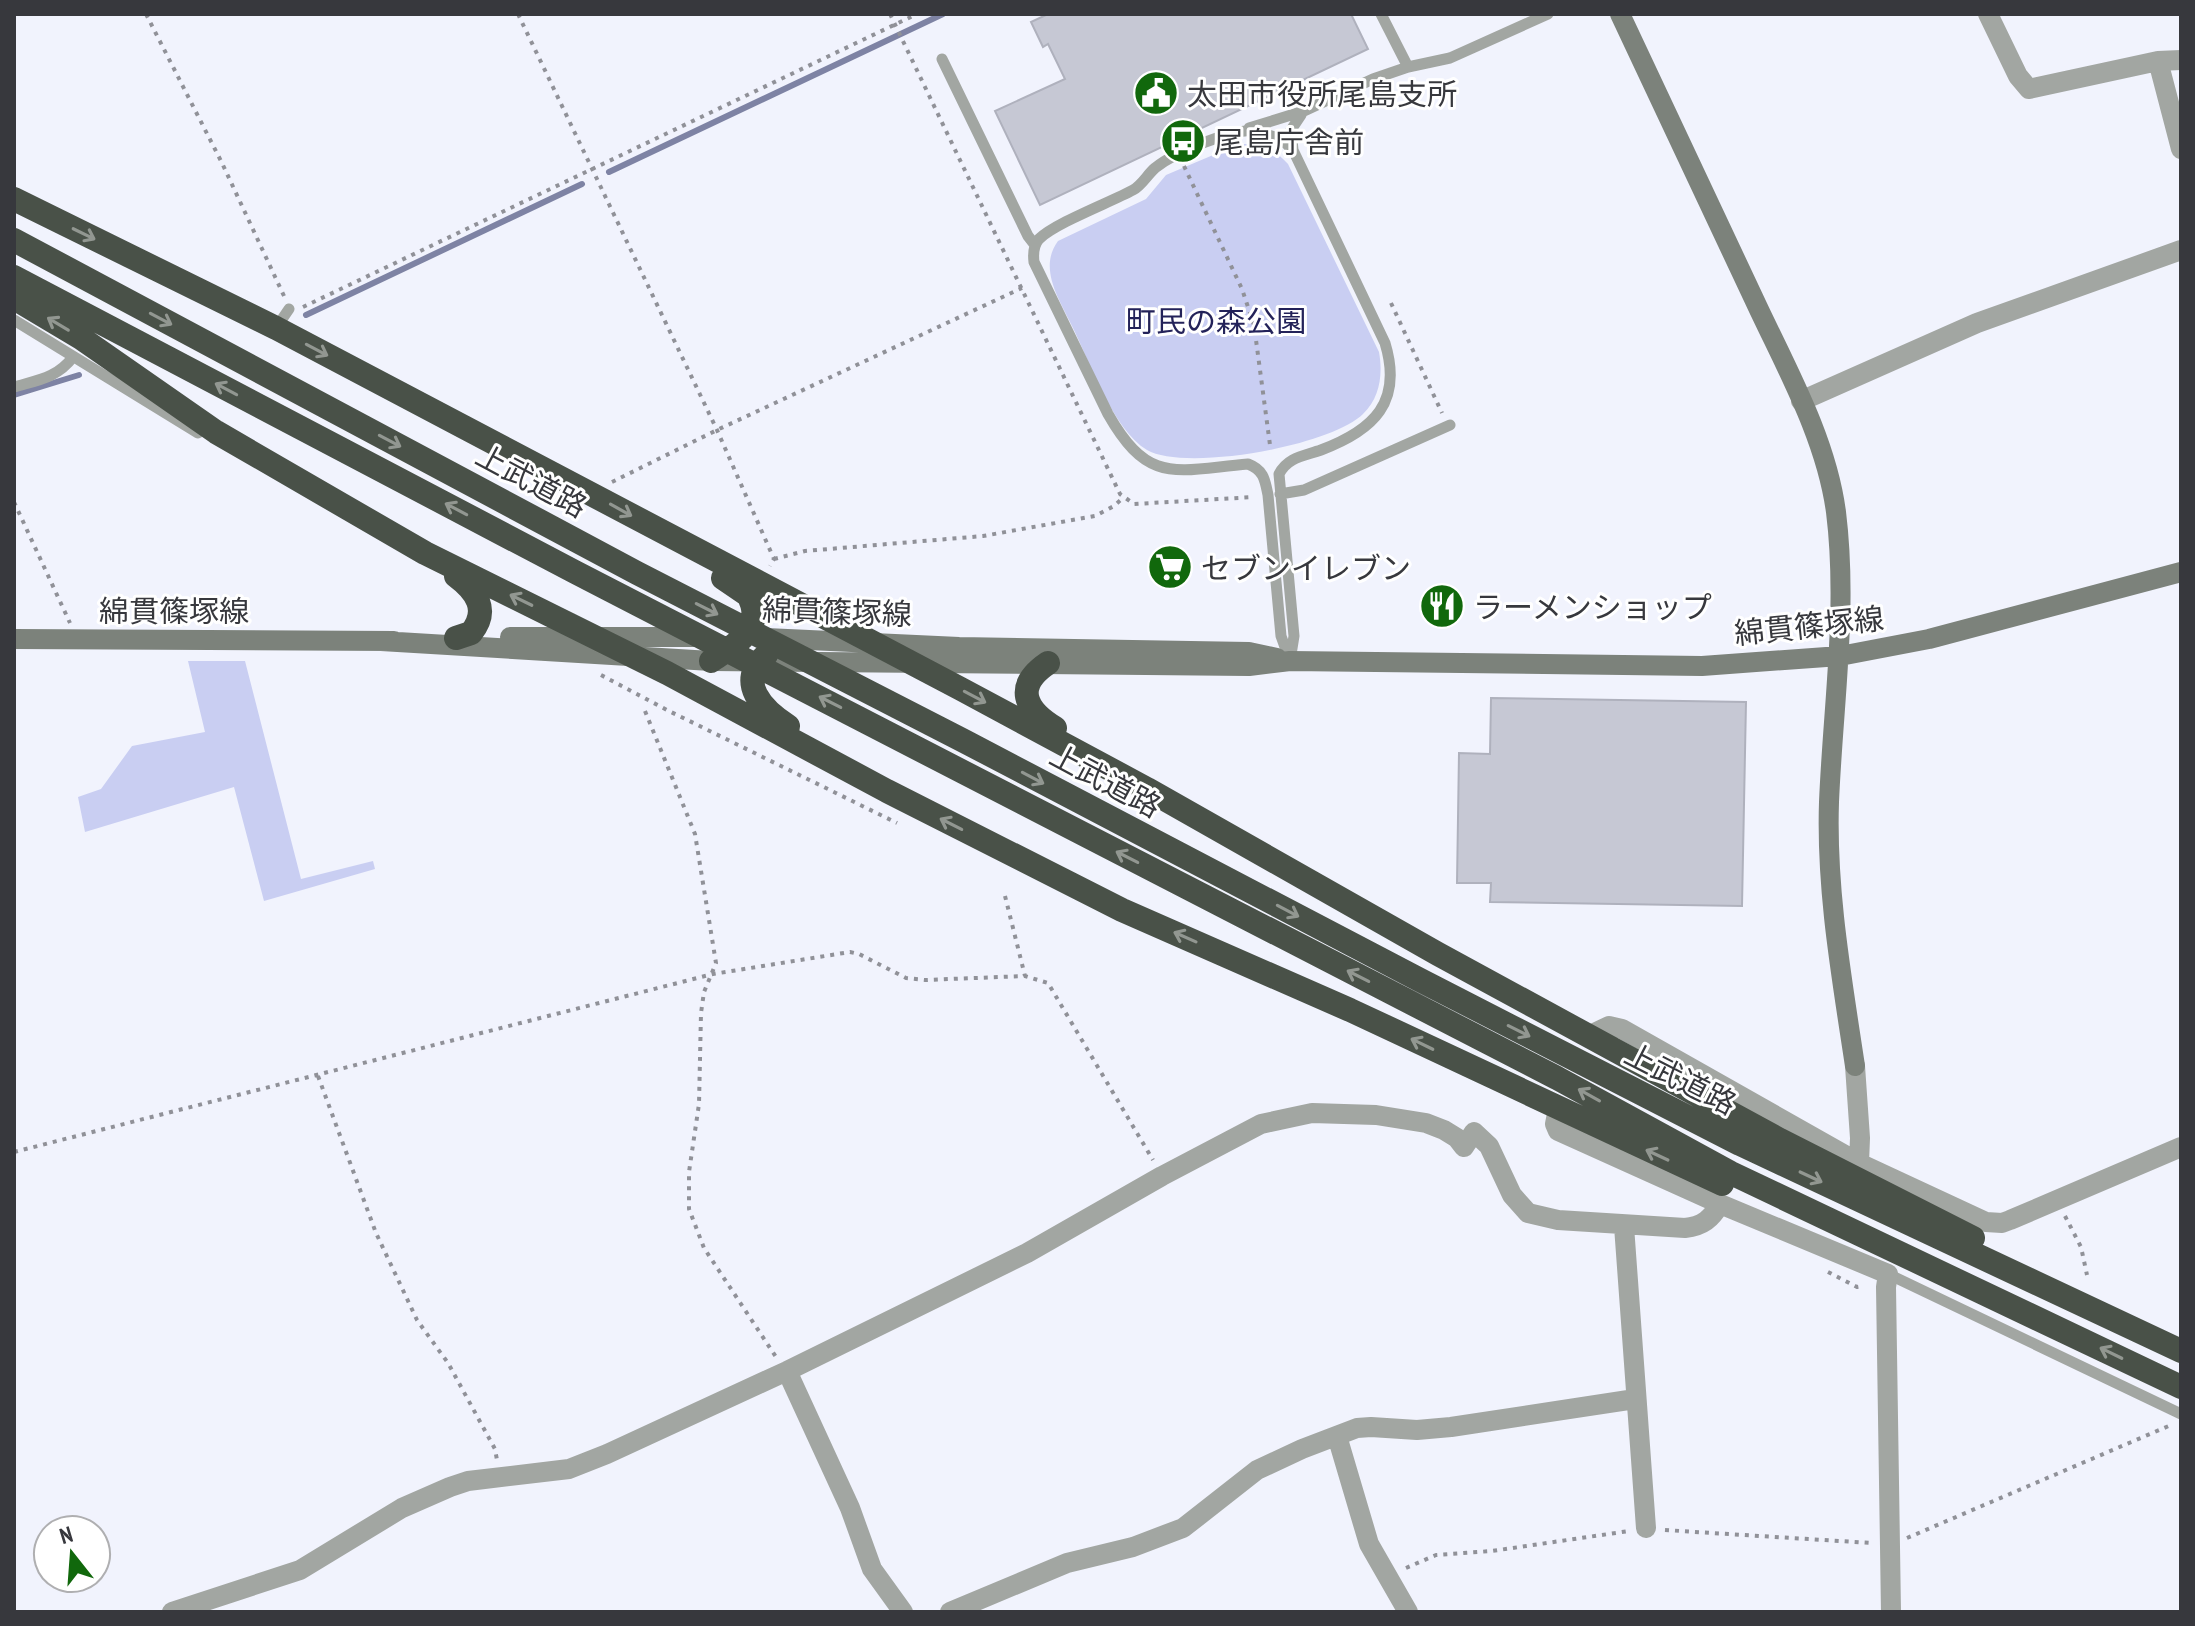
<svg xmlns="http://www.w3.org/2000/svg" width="2195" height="1626" font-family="'PT Sans Narrow','Noto Sans JP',sans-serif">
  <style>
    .green { fill: #c9cef2 }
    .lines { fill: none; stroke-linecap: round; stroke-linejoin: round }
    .stream { stroke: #7e83a4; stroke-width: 6 }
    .building { fill: #c6c8d4; stroke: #afb1bd; stroke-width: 2 }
    .path { stroke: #909198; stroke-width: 4; stroke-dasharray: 4 6; stroke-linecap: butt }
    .lane { stroke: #a2a6a2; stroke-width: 11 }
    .street { stroke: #a2a6a2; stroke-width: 20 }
    .secondary { stroke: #7c827b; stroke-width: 20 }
    .highway { stroke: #495148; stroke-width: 24 }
    .oneway { stroke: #929791 }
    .labels { text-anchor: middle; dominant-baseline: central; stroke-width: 6; stroke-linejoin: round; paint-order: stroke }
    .poi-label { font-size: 30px; fill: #37383d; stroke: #fff; text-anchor: start }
    .park-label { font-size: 30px; fill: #232259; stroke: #fff }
    .street-label { font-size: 30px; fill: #37383d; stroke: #fff }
  </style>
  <rect width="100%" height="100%" fill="#f1f3fd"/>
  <path class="green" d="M1239,144C1260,144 1274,148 1288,164L1379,352C1383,374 1380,398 1363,414C1331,446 1185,472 1147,450C1113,430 1089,360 1072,326C1059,299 1038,268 1058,241L1146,199L1166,175Z
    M188,661H245L301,879L373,861L375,869L264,901L234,787L85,832L78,797L101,789L132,746L205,732Z"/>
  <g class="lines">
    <path class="stream" d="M609,172L943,14
      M306,315L582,184
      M14,395L79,375"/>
  </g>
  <path class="building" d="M1048,14H1351L1368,49L1040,205L995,111L1065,79L1048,44L1043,47L1031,22Z
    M1491,698L1746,702L1742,906L1490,902L1491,883H1457L1459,753L1490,754Z"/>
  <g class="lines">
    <path class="path" d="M146,14L222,163L284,296
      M518,14L717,430L774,559L770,566
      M890,14L1120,494L1134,504L1254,497
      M1184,166L1242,289L1254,325L1270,445
      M1391,303L1442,413
      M303,307L917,14
      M612,482L717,430L1022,288
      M14,502L70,623
      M774,559L805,551L983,536L1095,516L1114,506L1124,497
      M601,675L667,710L897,823
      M645,711L695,834L716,963L704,992L701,1013L699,1104L689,1172V1209L704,1248L776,1357
      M1005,896L1025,976
      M318,1076L376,1233L417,1320L448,1363L495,1449L497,1460
      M14,1152L713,974L850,952L859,954L906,978L925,980L1025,976L1048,983L1153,1160
      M2065,1216L2081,1247L2087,1275
      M1828,1272L1857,1287L1863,1286
      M1665,1530L1872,1543
      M1907,1538L2171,1425
      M1406,1568L1436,1555L1492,1551L1629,1531"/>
    <path class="lane" d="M1381,14L1408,67
      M942,59L1028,236L1035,245
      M1249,128L1304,111L1373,79L1408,67L1450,58L1548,14
      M1253,130L1281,139L1293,150L1385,343C1403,402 1374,430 1321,450C1304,456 1288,457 1279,474L1294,636L1290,661L1281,636L1268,495C1265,480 1264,470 1248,464C1176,470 1149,486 1108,414L1034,262C1033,254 1033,246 1039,239C1055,223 1111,202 1133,190C1142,185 1147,175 1155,168C1176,151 1226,132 1253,130Z
      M1293,150L1291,130L1301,115
      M14,320L198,433
      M276,328L289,309
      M14,387C38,380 57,378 73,357
      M1280,494L1304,490L1450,425
      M1888,1274L2181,1414"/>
    <path class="street" d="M1988,14L2018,76L2029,89L2158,61L2181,60
      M2158,61L2181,149
      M1801,401L1977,323L2181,250
      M1590,1035L1609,1026L1622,1029L1859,1163L1986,1222L2002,1223L2010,1220L2181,1147
      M1855,1066L1860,1138L1859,1163
      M1558,1109L1555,1124L1558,1131L1720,1204L1888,1274L1886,1287L1891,1612
      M1624,1226L1646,1528
      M787,1371L850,1508L872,1569L903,1612
      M1337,1436L1369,1544L1408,1612
      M172,1612L300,1570L402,1508L450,1487L468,1481L569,1469L607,1454L787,1371L1027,1253L1162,1176L1261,1124L1312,1113L1376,1115L1426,1123L1444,1130L1457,1138L1464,1147L1474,1132L1489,1146L1512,1195L1528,1213L1558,1220L1685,1228C1703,1226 1711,1219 1720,1204
      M950,1612L1067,1563L1133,1547L1183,1528L1257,1470L1302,1449L1357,1428L1371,1427L1417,1430L1451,1427L1635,1399"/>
    <path class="secondary" d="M1620,14C1664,109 1709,204 1754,299C1785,366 1826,437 1836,512C1848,609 1833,705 1829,802C1826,891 1842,979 1855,1066
      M510,637H702
      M766,638L959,647L1249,652L1277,658
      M14,639L394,641
      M381,641L711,661L1249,666L1290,661L1702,666L1840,656L1929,639L2181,572"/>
    <path class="highway" d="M14,199L276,328L961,689L1147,789L1438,954L1780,1140L1973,1238
      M14,240L637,573L964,741L1420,980L1740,1144L2181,1351
      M14,277L575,572L1557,1078L1731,1173L2181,1387
      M14,298L81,338L216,432L425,553L667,673L887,791L1122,910L1350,1010L1722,1184
      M456,576C476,591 490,610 471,633L456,638
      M766,655C735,682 763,710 788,726
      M711,661C734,645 767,629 748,595L723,578
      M1048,663C1014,686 1024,709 1055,728"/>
  </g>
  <defs><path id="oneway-shaft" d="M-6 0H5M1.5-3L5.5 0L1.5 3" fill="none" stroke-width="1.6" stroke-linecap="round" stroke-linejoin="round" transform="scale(2)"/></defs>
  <g class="oneway">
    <use href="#oneway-shaft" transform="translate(84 234) rotate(26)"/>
    <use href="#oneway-shaft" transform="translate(161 319) rotate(28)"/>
    <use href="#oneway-shaft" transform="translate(58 324) rotate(-149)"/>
    <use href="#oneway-shaft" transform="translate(317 350) rotate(28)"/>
    <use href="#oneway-shaft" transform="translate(226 389) rotate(-152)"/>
    <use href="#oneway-shaft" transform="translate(390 441) rotate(28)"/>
    <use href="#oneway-shaft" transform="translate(456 509) rotate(-152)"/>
    <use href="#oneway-shaft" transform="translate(621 510) rotate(29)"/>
    <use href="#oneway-shaft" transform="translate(521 600) rotate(-154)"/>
    <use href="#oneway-shaft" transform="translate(707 609) rotate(27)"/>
    <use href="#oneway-shaft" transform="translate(975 697) rotate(28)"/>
    <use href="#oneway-shaft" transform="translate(830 702) rotate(-153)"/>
    <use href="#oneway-shaft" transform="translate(1033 778) rotate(28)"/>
    <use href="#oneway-shaft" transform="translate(951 824) rotate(-153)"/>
    <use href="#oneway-shaft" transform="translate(1127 857) rotate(-153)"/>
    <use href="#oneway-shaft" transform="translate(1288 911) rotate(28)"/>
    <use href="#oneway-shaft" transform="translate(1185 937) rotate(-156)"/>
    <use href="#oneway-shaft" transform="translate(1358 976) rotate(-153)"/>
    <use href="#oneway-shaft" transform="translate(1519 1031) rotate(27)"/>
    <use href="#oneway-shaft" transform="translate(1422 1044) rotate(-154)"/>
    <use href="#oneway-shaft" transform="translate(1589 1095) rotate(-151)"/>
    <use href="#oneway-shaft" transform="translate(1657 1155) rotate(-155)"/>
    <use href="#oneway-shaft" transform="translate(1811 1177) rotate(25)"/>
    <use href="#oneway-shaft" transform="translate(2111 1353) rotate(-154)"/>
  </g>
  <defs>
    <g id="civic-disc" transform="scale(2.3)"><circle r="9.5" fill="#11680c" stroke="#fff"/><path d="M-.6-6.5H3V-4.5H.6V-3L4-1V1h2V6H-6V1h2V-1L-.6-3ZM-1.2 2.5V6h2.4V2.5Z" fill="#fff"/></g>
    <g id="bus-disc" transform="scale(2.3)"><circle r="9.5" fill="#11680c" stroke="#fff"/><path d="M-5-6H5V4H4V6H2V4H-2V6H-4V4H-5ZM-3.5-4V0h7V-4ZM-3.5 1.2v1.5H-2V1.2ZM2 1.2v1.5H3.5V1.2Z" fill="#fff"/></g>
    <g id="supermarket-disc" transform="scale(2.3)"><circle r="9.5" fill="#11680c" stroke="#fff"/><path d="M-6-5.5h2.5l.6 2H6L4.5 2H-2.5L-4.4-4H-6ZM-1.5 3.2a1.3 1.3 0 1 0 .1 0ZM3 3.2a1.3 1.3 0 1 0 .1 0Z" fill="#fff"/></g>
    <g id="restaurant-disc" transform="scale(2.3)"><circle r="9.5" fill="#11680c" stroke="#fff"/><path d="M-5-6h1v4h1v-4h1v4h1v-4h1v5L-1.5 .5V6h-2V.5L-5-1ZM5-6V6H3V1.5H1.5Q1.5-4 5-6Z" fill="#fff"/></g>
  </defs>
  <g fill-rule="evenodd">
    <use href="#civic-disc" x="1156" y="93"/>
    <use href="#bus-disc" x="1183" y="141"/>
    <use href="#supermarket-disc" x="1170" y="567"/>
    <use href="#restaurant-disc" x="1442" y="606"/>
  </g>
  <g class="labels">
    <g class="poi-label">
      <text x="1187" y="93">太田市役所尾島支所</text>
      <text x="1214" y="141">尾島庁舎前</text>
      <text x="1201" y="567">セブンイレブン</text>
      <text x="1473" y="606">ラーメンショップ</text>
    </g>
    <g class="park-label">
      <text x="1216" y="320">町民の森公園</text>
    </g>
    <g class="street-label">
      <text transform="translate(532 480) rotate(28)">上武道路</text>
      <text x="174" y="610">綿貫篠塚線</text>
      <text transform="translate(837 611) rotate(2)">綿貫篠塚線</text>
      <text transform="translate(1809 625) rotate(-6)">綿貫篠塚線</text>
      <text transform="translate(1106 780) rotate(28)">上武道路</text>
      <text transform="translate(1681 1078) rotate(27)">上武道路</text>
    </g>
  </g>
  <rect width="2195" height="1626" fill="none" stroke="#37383d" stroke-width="32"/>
  <g transform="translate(72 1554) rotate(343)"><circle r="38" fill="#ffffff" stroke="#afafb1" stroke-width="2"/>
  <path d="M0-6L14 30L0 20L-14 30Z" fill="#11680c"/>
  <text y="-12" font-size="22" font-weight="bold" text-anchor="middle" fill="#37383d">N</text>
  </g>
</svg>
